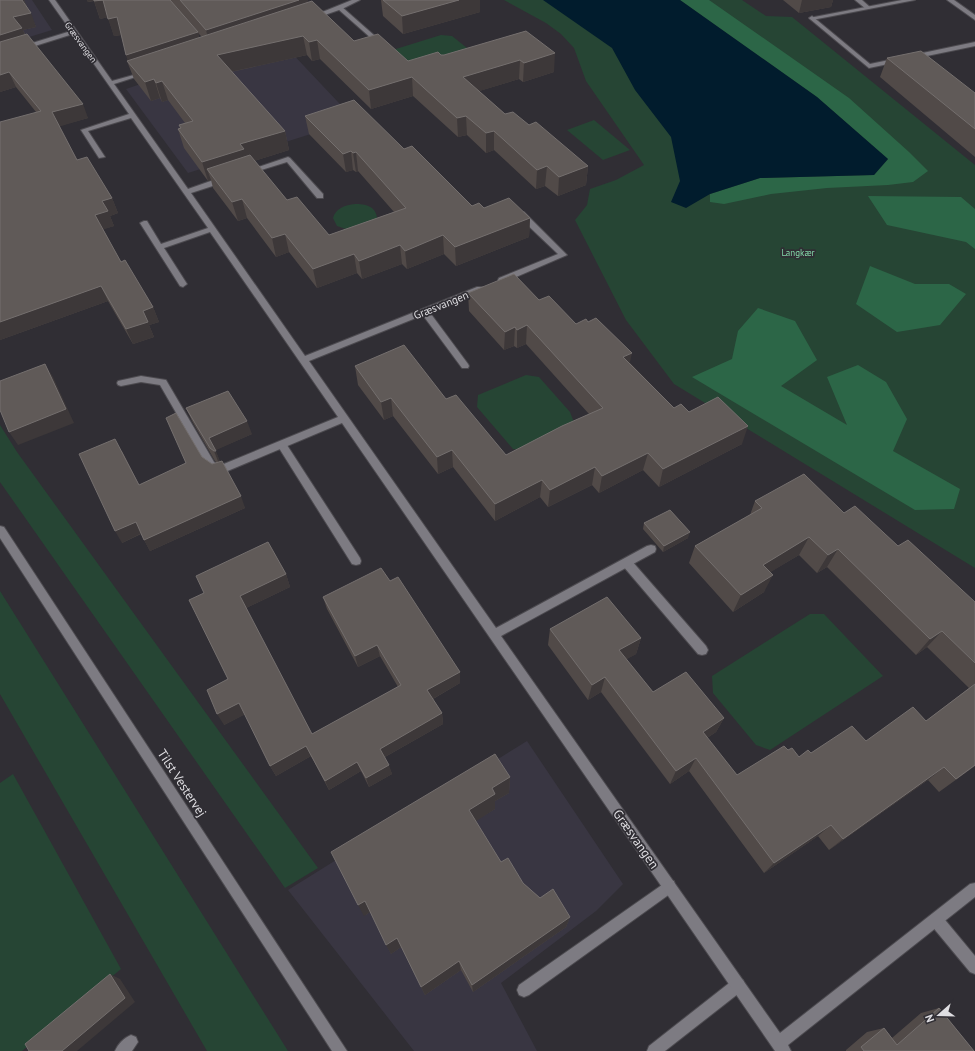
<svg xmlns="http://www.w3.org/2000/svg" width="975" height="1051" font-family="'PT Sans',sans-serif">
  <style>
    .built { fill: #393642 }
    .green { fill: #264534 }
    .forest { fill: #2c6647 }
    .water { fill: #011c2d }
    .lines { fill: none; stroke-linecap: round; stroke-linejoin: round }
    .service-casing { stroke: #4c4a4f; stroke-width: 2 }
    .minor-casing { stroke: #4c4a4f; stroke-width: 2 }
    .tertiary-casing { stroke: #4c4a4f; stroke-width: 2 }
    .service { fill: #7d7b82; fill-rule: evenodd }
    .minor { fill: #7d7b82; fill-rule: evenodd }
    .tertiary { fill: #7d7b82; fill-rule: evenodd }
    .wall { fill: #514a48; fill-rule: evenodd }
    .shaded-wall { fill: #3d3839 }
    .building { fill: #605a58; stroke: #746f6e }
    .labels { text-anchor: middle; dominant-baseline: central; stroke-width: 3.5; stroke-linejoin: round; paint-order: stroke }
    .far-street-label { font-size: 9px; fill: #dfdee2; stroke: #302e34 }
    .far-park-label { font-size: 9px; fill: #82d8a8; stroke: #302e34 }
    .street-label { font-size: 11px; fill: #dfdee2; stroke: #302e34 }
    .near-street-label { font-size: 13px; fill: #dfdee2; stroke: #302e34 }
  </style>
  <rect width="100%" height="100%" fill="#302e34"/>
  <path class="built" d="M0,0H32L52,30L0,46Z
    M287,48L355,120L188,173L126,89L214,59Z
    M527,741L623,884L596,911L501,983L537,1051H414L288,890Z"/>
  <path class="green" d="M504,0H742L766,16L792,17L975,165V568L674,384L626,320L575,220L587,205L590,189L616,180L644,165L586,81L574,48L561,34L546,23Z
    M441,35L452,36L472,52L405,76L383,53Z
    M594,120L630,150L603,160L567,130Z
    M355,204C365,204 376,206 377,218L375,222L349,230L337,226L333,218C336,208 345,205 355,204Z
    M526,375L539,377L570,412L575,425L528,451L513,449L477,407L478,395Z
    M0,425L17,452L318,868L285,888L0,482Z
    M0,591L288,1051H207L0,694Z
    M810,614H824L883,676L770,750L756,745L713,693L712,676Z
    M13,774L121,969L22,1051H0V783Z"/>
  <path class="forest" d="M680,0H709L849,98L909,152L928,171L913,182L888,185L827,188L771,194L724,204L710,202V194L760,178L874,175L888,159L817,97Z
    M868,196L961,197L975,209V249L966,242L887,225Z
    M870,266L915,284H949L966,294L940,325L897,332L856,304Z
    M758,308L795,321L817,360L781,386L847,425L827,377L858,365L886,382L907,419L893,451L960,489L954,509L915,510L692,377L732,359L738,331Z"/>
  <path class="water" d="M543,0H680L817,97L888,159L874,175L760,178L710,194L686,208L671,202L680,181L671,137L635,90L612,48Z"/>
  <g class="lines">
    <g class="service-casing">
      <path id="service" d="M855,0H862L871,8L866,9Z
        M947,0H954L975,15V20Z
        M338,7H342L384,44V46H380L338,9Z
        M812,16L870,64L975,42V46L869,68L810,19L809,18Z
        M425,309L428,310L468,364L469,366L468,368H462L422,314L421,312L422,310Z
        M282,441L285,442L360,558L361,561L360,564L356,565L352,564L279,448L277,445Z
        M627,559L631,560L706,646L708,650L706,654L702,655L698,654L623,566L622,563L623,560Z
        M669,880L674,881L675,886L674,891L529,995L524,997L519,995L517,990L519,985Z
        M936,913L941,915L975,956V974L970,972L931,925L929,920L931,915Z
        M738,978L743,980L745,985L743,990L665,1051H647L649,1046L733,980Z"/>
    </g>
    <g class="minor-casing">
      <path id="minor" d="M49,0H55L112,81L148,71V73L114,84L188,189L222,177H228V181L191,193L305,356L477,287H483V291L309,361L496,628L647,546L651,545L655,546L656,549L655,552L501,636L780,1033L970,884L975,883V897L788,1045L791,1051H775L342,423L218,475L208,468L160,385L141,382L121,386L118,385L117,383L118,381L141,376L166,380L214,462L219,466L338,417L210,232L164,248L187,284L183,287L180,286L140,223L144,221H147L161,244L208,228L131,118L88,131L105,157L99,158L81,130L129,114L73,34L0,57V53L71,31Z
        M352,0H360L342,9L313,19L310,17Z
        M902,0H915L812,20L809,18Z
        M288,157L290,158L323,194V198H317L287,162L248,174L244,172Z
        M518,212H524L567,255L502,283L498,280L499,278L558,254L518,216Z
        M131,1035L136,1037L138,1042L132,1051H115C118,1044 124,1038 131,1035Z"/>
    </g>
    <g class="tertiary-casing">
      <path id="tertiary" d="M0,526L4,527L347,1051H332L0,538Z"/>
    </g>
    <use href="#service" class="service"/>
    <use href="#minor" class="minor"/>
    <use href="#tertiary" class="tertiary"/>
  </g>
  <path class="wall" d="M0,0H24L36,27L23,30L25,34L88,118L59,126L77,160L112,198L118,213L110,216L114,226L103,229L121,262L153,307L159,322L149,325L154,337L133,344L108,301L0,340L36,112L16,87L0,92Z
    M87,0H308V2L354,41L408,61L444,55L526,31L554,72L523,82L519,79L479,91L505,114L529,125L588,166L586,185L558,196L545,186L536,189L494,150L486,153L467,135L458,137L413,96L371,109L320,59L312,61L307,55L231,72L285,131L289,150L254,161L287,200L329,235L394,212L358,171L356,172L353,170L346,172L309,134L305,116L404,149L472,206L530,218L529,237L456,266L444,254L407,269L402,264L362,279L357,273L317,288L289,252L276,257L247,218L238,221L213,188L211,180L208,181L184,148L178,129L180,128L179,125L185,123L168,100L162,102L160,98L151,101L134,79L127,61L128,60L121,35L114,36L108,17L100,19L94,1L88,2ZM198,33L202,37L199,38Z
    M381,0H480V12L403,34L383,16Z
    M783,0H833L831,7L799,13Z
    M887,58L975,93V157L880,77Z
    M468,293L539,300L576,324L630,363L674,408L689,412L742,444L659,487L643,470L599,493L592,485L548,507L540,497L495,521L453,467L438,474L393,416L384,420L358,385L355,366L446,399L506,455L589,414L526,344L517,348L514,346L504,350L469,311Z
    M186,408L252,434L215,450L220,462L245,508L150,551L141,534L122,543V451L139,485L202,457L212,464L217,463L215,461L192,421Z
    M755,501L844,513L898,546L975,602V766L939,792L928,780L829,850L818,836L764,873L689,771L670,784L601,692L588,700L548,645L550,629L641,638L636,654L626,659L653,692L724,718L716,732L707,738L737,775L788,750L799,757L811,753L866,741L926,721L969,688L927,647L916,655L827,567L817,573L799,555L770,572L764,592L733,612L689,563L695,546L750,515Z
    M644,523L688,538L663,552L643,529Z
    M286,574L290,587L246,608L312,734L398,687L380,656L358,667L327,609L323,597L390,581L460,672V683L433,699L442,713L443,724L385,757L392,774L369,787L361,771L329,790L311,756L276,776L270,766L245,714L224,725L228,679L189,600Z
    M510,777L509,793L495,801V809L475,821L501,862L523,883L540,898L570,917L566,927L473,992L461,970L425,995L401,947L391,954L370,912L364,916Z
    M939,1008L974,1051H846V1050L867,1032L884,1028L892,1038L921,1013Z"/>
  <path class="shaded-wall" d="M20,0H24L27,7Z
    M87,0H96L88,2Z
    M103,0L109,17L100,19L94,1Z
    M297,0H308L310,15L210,47L206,30Z
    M459,0H480V12L403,34L402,16Z
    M802,0H833L831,7L799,13Z
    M31,13L36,27L23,30L28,43L0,51V35L13,17Z
    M117,17L123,35L114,36L108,19Z
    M198,32L202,49L128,62L126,55Z
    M303,36L307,55L221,74L217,55Z
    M317,40L320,59L312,61L309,42Z
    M555,53L554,72L523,82L524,63Z
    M520,60L519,79L463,96V77Z
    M9,72L16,87L0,92V75Z
    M412,77L413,96L371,109L369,90Z
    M154,79L160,98L151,101L145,82Z
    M162,81L168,100L162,102L156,83Z
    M83,104L88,118L58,127L52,112Z
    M466,116L467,135L458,137L457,118Z
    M285,131L289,150L248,163L207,169L211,180L208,181L202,162L240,144Z
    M494,131V150L486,153V133Z
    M351,151L353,170L346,172L343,154Z
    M356,152L358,171L356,172L353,153Z
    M547,166L545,186L536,189L537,170Z
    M588,166L586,185L558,196L559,177Z
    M112,198L118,213L110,216L114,226L102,230L95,215L102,201Z
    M242,199L247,218L238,221L232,202Z
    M530,218L529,237L456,266L455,247Z
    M285,234L289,252L276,257L272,238Z
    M443,235L444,254L407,269L405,251Z
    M400,245L402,264L362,279L359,261Z
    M354,254L357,273L317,288L313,269Z
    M101,286L108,301L0,340V322Z
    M153,307L159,322L149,325L154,337L133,344L126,329L143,311Z
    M527,325L526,344L517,348V330Z
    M515,327L514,346L504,350L505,332Z
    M632,353L628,371L623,357Z
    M45,364L53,377L74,423L18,445L9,432Z
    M391,398L393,416L384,420L381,402Z
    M247,421L252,434L214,451L209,438Z
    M748,426L742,444L659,487L663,469Z
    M452,450L453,467L438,474L437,457Z
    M214,451H216L221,464H219Z
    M648,453L643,470L599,493L602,476Z
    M595,467L592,485L548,507L550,490Z
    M542,480L540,497L495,521V504Z
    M241,496L245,508L150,551L144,540Z
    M136,522L142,533L122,543L115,531Z
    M690,532L688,538L663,552L664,546Z
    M809,537L799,555L754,582L763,565Z
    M838,549L827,567L817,573L828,555Z
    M286,574L290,587L246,608L240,596Z
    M773,575L764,592L733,612L741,595Z
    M942,631L927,647L916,655L930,639Z
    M641,638L636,654L615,666L619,650Z
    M377,645L380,656L358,667L355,656Z
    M460,672V683L429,701L427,690Z
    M605,677L601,692L588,700L592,685Z
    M239,703L246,714L224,725L217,714Z
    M442,713L443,724L383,758L380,749Z
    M724,718L716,732L695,746L703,732Z
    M306,746L311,756L276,776L270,766Z
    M696,758L689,771L670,784L676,771Z
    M357,762L361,771L329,790L325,781Z
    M389,765L392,774L369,787L366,778Z
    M944,767L928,780L829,850L843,839Z
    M510,777L509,793L495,801V809L470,825L469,810L492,788Z
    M831,825L818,836L764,873L774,863Z
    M365,901L370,912L364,916L358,905Z
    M570,917L566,927L473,992L472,985Z
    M397,938L401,947L391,954L386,945Z
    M459,961L461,970L425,995L421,987Z
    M110,974L120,979L135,1002L77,1051H62Z"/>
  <path class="building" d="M0,0H22L31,13L13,17L22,28L0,35Z
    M94,0H103L94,1Z
    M103,0H170L198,32L126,55L117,17L108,19Z
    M180,0H299L206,30Z
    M383,0H459L402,16Z
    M312,1L354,41L378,34L408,61L438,52L441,55H444L526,31L555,53L524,63L520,60L463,77L505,114L513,112L529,125L536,122L588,166L559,177L547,166L537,170L494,131L486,133L466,116L457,118L412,77L369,90L317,40L309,42L303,36L217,55L285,131L240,144L244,149L202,162L178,129L181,128L179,125L193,121L162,81L156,83L154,79L145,82L127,61Z
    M27,34L83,104L52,112L77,160L87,157L112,198L102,201L108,211L95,215L121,262L125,260L153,307L143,311L148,322L126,329L101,286L0,322V122L41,111L9,72L0,75V42Z
    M921,51L975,93V129L887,58Z
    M354,100L404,149L412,146L472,206L479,203L484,208L509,198L530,218L455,247L443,235L405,251L400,245L359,261L354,254L313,269L285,234L272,238L242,199L232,202L207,169L250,155L287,200L297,197L329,235L406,208L356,152L353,153L351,151L343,154L305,116Z
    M514,274L539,300L549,296L576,324L586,319L588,322L596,318L632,353L623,357L674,408L681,404L689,412L718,397L748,426L663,469L648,453L602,476L595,467L550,490L542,480L495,504L452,450L437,457L391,398L381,402L355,366L404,345L446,399L456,395L506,455L562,426L603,408L527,325L517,330L515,327L505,332L468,293Z
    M45,364L66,409L9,432L0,410V381Z
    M228,391L247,421L209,438L216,451H214L210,448L186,408Z
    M176,413L202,457L212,464L222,461L241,496L144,540L136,522L115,531L79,454L115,439L139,485L186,463L166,418Z
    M804,474L844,513L855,506L898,546L908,540L975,602V663L942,631L930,639L838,549L828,555L809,537L763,565L773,575L741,595L695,546L762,508L755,501Z
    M670,510L690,532L664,546L644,523Z
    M268,542L286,574L240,596L312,734L401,685L377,645L355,656L323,597L381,568L390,581L398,577L460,672L427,690L442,713L380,749L389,765L366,778L357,762L325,781L306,746L270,766L239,703L217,714L207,690L228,679L189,600L204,593L196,576Z
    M607,597L641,638L619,650L653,692L686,672L724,718L703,732L737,775L784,746L788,750L792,748L799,757L808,750L811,753L852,726L866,741L913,707L926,721L975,684V765L956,779L944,767L843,839L831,825L774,863L696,758L676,771L605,677L592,685L550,629Z
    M495,754L510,777L492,788L495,794L469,810L501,862L508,858L523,883L540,898L553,889L570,917L472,985L459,961L421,987L397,938L386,945L365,901L358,905L331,852Z
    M110,974L125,998L62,1051H29L25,1044Z
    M939,1008L974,1051H864L861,1047L884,1028L897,1045Z"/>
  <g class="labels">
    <g class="far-street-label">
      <text transform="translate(81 42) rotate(54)">Græsvangen</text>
    </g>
    <g class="far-park-label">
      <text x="798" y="252">Langkær</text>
    </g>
    <g class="street-label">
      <text transform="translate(441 305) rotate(-22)">Græsvangen</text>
    </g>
    <g class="near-street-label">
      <text transform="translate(182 783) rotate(57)">Tilst Vestervej</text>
      <text transform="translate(636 839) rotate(55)">Græsvangen</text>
    </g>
  </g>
  <g transform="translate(939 1015) rotate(250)" stroke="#302e34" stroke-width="3" paint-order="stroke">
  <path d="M0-3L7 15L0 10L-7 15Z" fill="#dfdee2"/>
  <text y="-6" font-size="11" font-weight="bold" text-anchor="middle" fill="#dfdee2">N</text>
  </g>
</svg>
